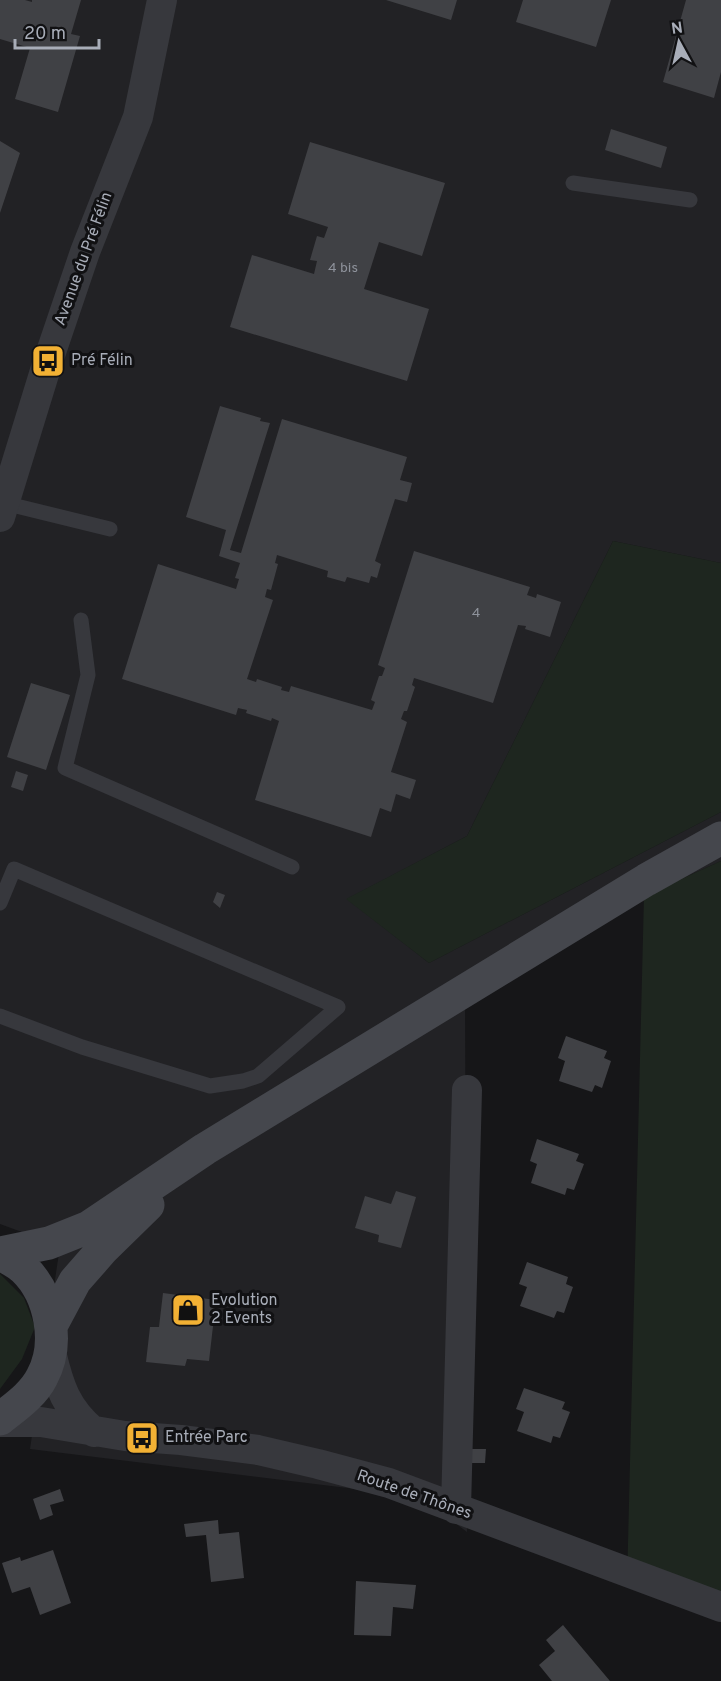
<svg xmlns="http://www.w3.org/2000/svg" width="721" height="1681" font-family="Overpass,sans-serif">
  <style>
    .built { fill: #222225 }
    .green { fill: #1e261f }
    .building { fill: #404145 }
    .lines { fill: none; stroke-linecap: round; stroke-linejoin: round }
    .lane { stroke: #37383d; stroke-width: 15 }
    .street { stroke: #37383d; stroke-width: 30 }
    .secondary { stroke: #45474d; stroke-width: 33 }
    .labels { text-anchor: middle; dominant-baseline: central; stroke-width: 6; stroke-linejoin: round; paint-order: stroke }
    .number-label { font-size: 14px; fill: #8e929b }
    .street-label { font-size: 16px; fill: #a8adb8; stroke: #111113 }
    .poi-label { font-size: 16px; fill: #a8adb8; stroke: #111113; text-anchor: start }
  </style>
  <rect width="100%" height="100%" fill="#161618"/>
  <path class="built" d="M0,0H721V563L613,541L467,836L347,899L429,963L721,812V861L644,896L465,992L467,1532L421,1497L30,1449L60,1246L0,1224Z"/>
  <path class="green" d="M613,541L721,563V812L429,963L346,899L467,836Z
    M721,861V1621L627,1584L644,896Z
    M0,1274L24,1298L35,1327L22,1359L0,1389Z"/>
  <path class="building" d="M0,0H25L32,2V0H81L71,34L80,36L58,112L15,99L30,48L0,39Z
    M386,0H457L451,20Z
    M523,0H611L596,47L516,22Z
    M686,0H721V72L714,98L663,82Z
    M611,129L667,147L661,168L605,150Z
    M0,141L20,153L0,213Z
    M310,142L445,183L422,256L379,242L364,289L429,309L407,381L230,327L252,255L314,274L317,261L310,260L317,236L324,238L328,227L288,214Z
    M220,406L261,418L260,421L270,423L230,550L241,553L282,419L407,457L400,480L412,483L407,502L395,499L375,561L381,564L377,578L371,576L369,583L347,577L345,582L327,577L328,571L277,555L275,563L278,564L271,590L267,589L265,597L273,600L247,679L256,682L257,679L282,687L281,690L289,692L291,686L372,710L375,702L371,700L379,676H382L385,668L378,665L414,551L530,587L527,595L536,598L537,594L561,602L550,637L525,629L526,626L518,625L493,703L414,678L412,685L415,687L407,711H404L401,719L407,722L391,772L416,780L410,799L396,794L391,812L380,808L371,837L255,800L279,721L272,718L271,721L246,713L247,710L238,708L236,715L122,679L158,564L236,589L239,579L235,578L240,563L219,556L226,530L186,517Z
    M31,683L70,695L46,770L7,757Z
    M16,771L28,775L23,791L11,787Z
    M217,892L225,895L220,908L213,902Z
    M566,1036L607,1051L604,1058L611,1061L602,1088L595,1085L592,1092L559,1081L565,1061L558,1058Z
    M537,1139L579,1154L576,1161L584,1164L574,1190L567,1188L565,1195L531,1183L537,1164L530,1161Z
    M396,1191L416,1197L401,1248L378,1242L379,1235L355,1228L365,1196L391,1204Z
    M527,1262L568,1277L566,1284L573,1287L564,1313L557,1311L554,1318L520,1306L527,1287L519,1284Z
    M163,1293L216,1300L209,1361L187,1359L185,1366L146,1362L150,1327H159Z
    M524,1388L565,1402L562,1409L570,1412L560,1438L553,1436L551,1443L517,1431L524,1412L516,1409Z
    M472,1449H486L485,1463H472Z
    M60,1489L64,1501L50,1505L53,1515L40,1520L33,1499Z
    M218,1520L219,1534L239,1532L244,1578L211,1582L206,1535L186,1537L184,1524Z
    M53,1550L71,1603L40,1615L30,1587L12,1593L2,1563L20,1557L21,1561Z
    M356,1581L416,1585L413,1609L393,1607L391,1636L354,1635Z
    M563,1625L572,1636L610,1681H552L539,1665L555,1651L546,1640Z"/>
  <g class="lines">
    <path class="lane" d="M573,183L690,200
      M4,503L110,529
      M81,620L88,675L65,768L292,867
      M0,903L14,869L338,1007L258,1076L243,1081L210,1086L82,1047L0,1016"/>
    <path class="street" d="M0,517L48,361L85,252L138,117L162,0
      M51,1352C59,1386 66,1409 94,1432
      M0,1422H41L125,1436L181,1440L258,1450L318,1464L389,1483L721,1607
      M456,1509L467,1090"/>
    <path class="secondary" d="M0,1253L49,1243L89,1227L205,1149L646,880L721,838
      M51,1326L75,1281L103,1249L148,1205
      M0,1419C15,1407 33,1395 42,1377C60,1344 51,1295 24,1269C18,1263 9,1259 1,1254"/>
  </g>
  <defs>
    <g id="bus-square" transform="scale(1.725)"><rect x="-9" y="-9" width="18" height="18" rx="4" fill="#f2b134" stroke="#111113"/><path d="M-5-6H5V4H4V6H2V4H-2V6H-4V4H-5ZM-3.5-4V0h7V-4ZM-3.5 1.2v1.5H-2V1.2ZM2 1.2v1.5H3.5V1.2Z" fill="#111"/></g>
    <g id="shop-square" transform="scale(1.725)"><rect x="-9" y="-9" width="18" height="18" rx="4" fill="#f2b134" stroke="#111113"/><path d="M-5-2.5h2.3a2.7 3.5 0 0 1 5.4 0H5L5.5 6h-11ZM-1.5-2.5h3a1.5 2.3 0 0 0-3 0Z" fill="#111"/></g>
  </defs>
  <g fill-rule="evenodd">
    <use href="#bus-square" x="48" y="361"/>
    <use href="#shop-square" x="188" y="1310"/>
    <use href="#bus-square" x="142" y="1438"/>
  </g>
  <g class="labels">
    <g class="number-label">
      <text x="343" y="268">4 bis</text>
      <text x="476" y="613">4</text>
    </g>
    <g class="street-label">
      <text transform="translate(84 259) rotate(-70)">Avenue du Pré Félin</text>
      <text transform="translate(414 1495) rotate(19)">Route de Thônes</text>
    </g>
    <g class="poi-label">
      <text x="71" y="361">Pré Félin</text>
      <text x="211" y="1301">Evolution<tspan x="211" dy="18">2 Events</tspan></text>
      <text x="165" y="1438">Entrée Parc</text>
    </g>
  </g>
  <g transform="translate(679 42) rotate(352)" stroke="#111113" stroke-width="4.5" paint-order="stroke">
  <path d="M0-4.5L10 22L0 15L-10 22Z" fill="#a8adb8"/>
  <text y="-9" font-size="16" font-weight="bold" text-anchor="middle" fill="#a8adb8">N</text>
  </g>
  <path d="M15 39v9h84v-9" fill="none" stroke="#a8adb8" stroke-width="3"/>
  <text x="24" y="39" font-size="18" fill="#a8adb8" stroke="#111113" stroke-width="4.5" paint-order="stroke">20 m</text>
</svg>
